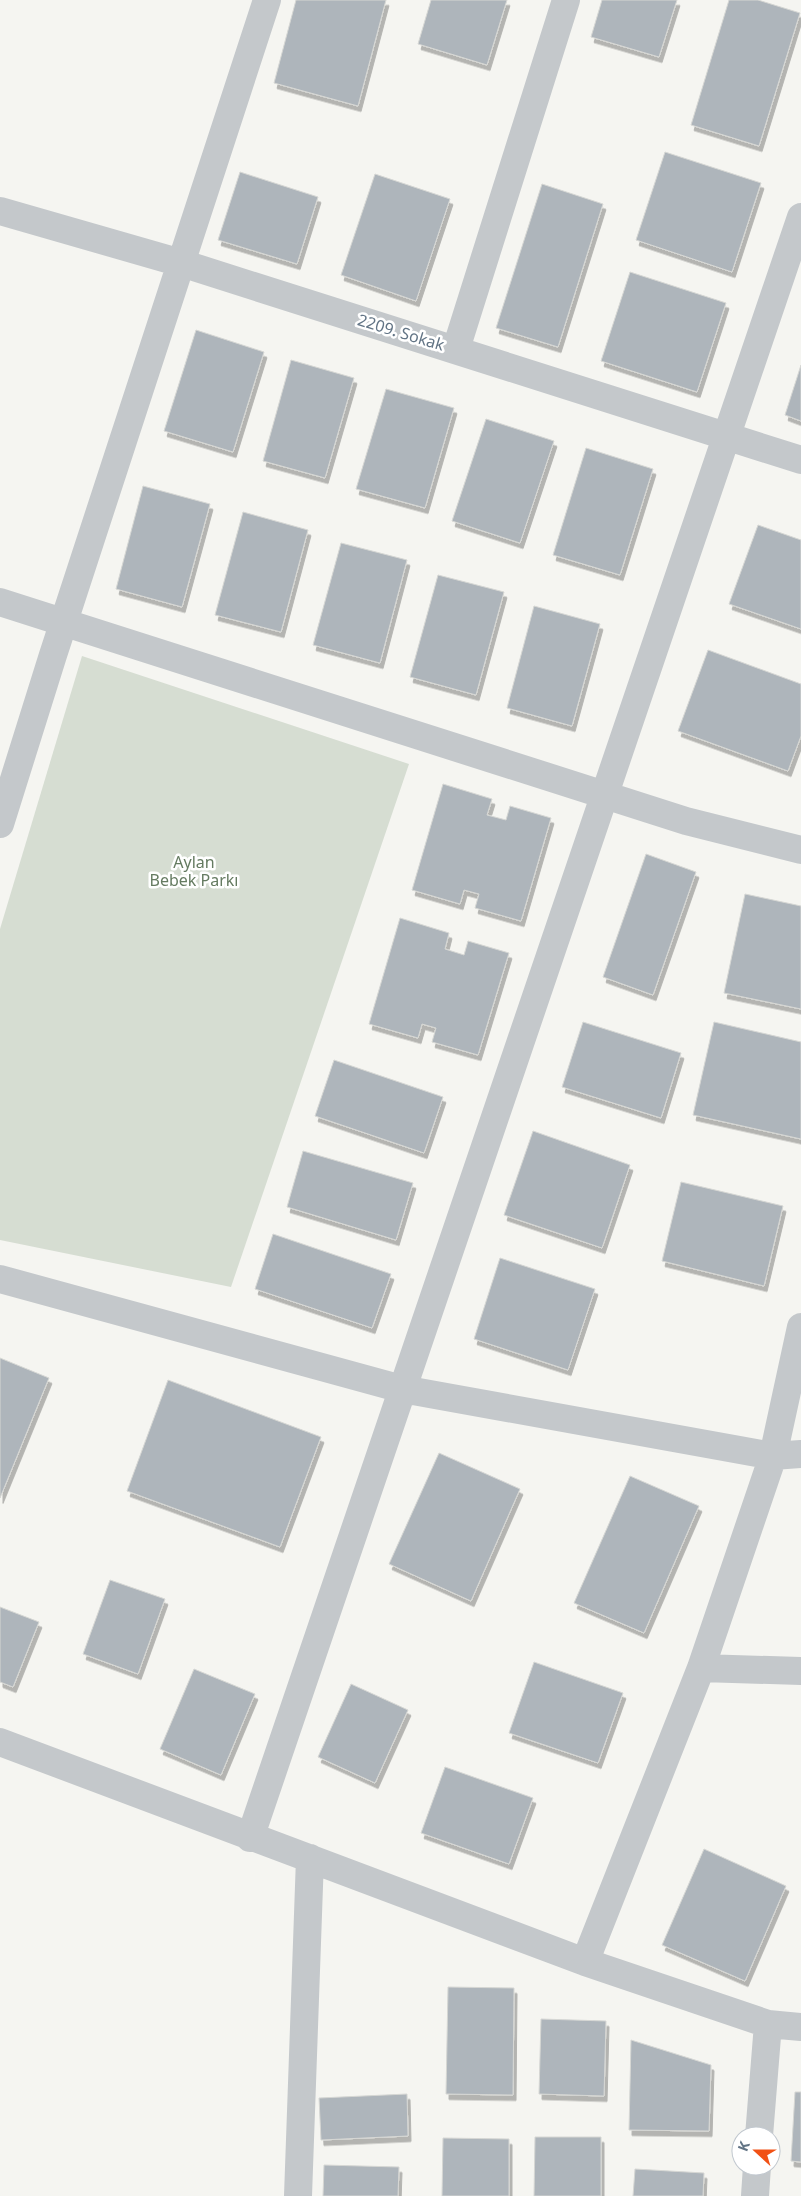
<svg xmlns="http://www.w3.org/2000/svg" width="801" height="2196" font-family="'Noto Sans',sans-serif">
  <style>
    .green { fill: #d6ddd2 }
    .building { fill: #aeb5bb; stroke: #d6d7d4; filter: url(#shadow) }
    .lines { fill: none; stroke-linecap: round; stroke-linejoin: round }
    .street { stroke: #c4c8cb; stroke-width: 28 }
    .labels { text-anchor: middle; dominant-baseline: central; stroke-width: 5; stroke-linejoin: round; paint-order: stroke }
    .street-label { font-size: 16px; fill: #627485; stroke: #fff }
    .park-label { font-size: 16px; fill: #657b61; stroke: #fff }
  </style>
  <defs>
    <filter id="shadow"><feDropShadow dx="3" dy="5.5" stdDeviation="0" flood-color="#0004"/></filter>
  </defs>
  <rect width="100%" height="100%" fill="#f5f5f1"/>
  <path class="green" d="M82,656L409,764L231,1287L0,1240V929Z"/>
  <path class="building" d="M296,0H386L358,106L274,83Z
    M431,0H507L487,65L418,44Z
    M602,0H677L659,57L591,37Z
    M729,0H758L800,13L759,146L691,125Z
    M665,152L761,183L732,272L636,240Z
    M240,172L318,197L297,264L218,240Z
    M375,174L450,199L416,301L341,275Z
    M542,184L603,204L558,347L496,328Z
    M630,272L726,303L697,392L601,361Z
    M196,330L264,352L233,452L164,431Z
    M291,360L354,378L325,478L263,461Z
    M801,365V421L785,415Z
    M386,389L454,408L425,508L356,489Z
    M486,419L554,441L520,543L452,521Z
    M586,448L653,469L620,575L553,555Z
    M143,486L210,504L182,607L116,589Z
    M243,512L308,530L281,632L215,615Z
    M758,525L801,540V629L729,604Z
    M341,543L407,560L380,663L313,645Z
    M438,575L504,592L476,695L410,677Z
    M534,606L600,624L572,726L507,708Z
    M708,650L801,684V736L788,771L678,731Z
    M443,784L492,799L487,815L506,820L510,806L551,818L521,921L475,908L479,894L464,890L460,904L412,890Z
    M646,854L696,872L653,995L603,977Z
    M745,894L801,906V1009L724,993Z
    M400,918L449,933L445,949L464,955L468,941L509,953L478,1055L432,1042L436,1028L422,1024L418,1038L369,1024Z
    M583,1022L681,1053L661,1118L562,1087Z
    M714,1022L801,1042V1139L693,1115Z
    M334,1060L443,1097L424,1153L315,1116Z
    M533,1131L630,1165L602,1248L504,1215Z
    M303,1151L413,1183L396,1240L287,1207Z
    M681,1182L783,1206L764,1286L662,1261Z
    M273,1234L391,1274L372,1328L255,1289Z
    M500,1258L595,1289L568,1370L474,1339Z
    M0,1358L49,1378L0,1498Z
    M168,1380L321,1437L280,1547L127,1491Z
    M439,1453L520,1489L471,1601L389,1564Z
    M630,1476L699,1506L644,1633L574,1603Z
    M110,1580L165,1599L138,1674L83,1654Z
    M0,1607L39,1622L13,1687L0,1682Z
    M534,1662L623,1693L598,1763L509,1733Z
    M194,1669L255,1694L221,1775L160,1749Z
    M351,1684L408,1710L375,1783L318,1757Z
    M445,1767L533,1798L509,1864L421,1833Z
    M704,1849L786,1886L745,1981L662,1945Z
    M448,1987L514,1988L513,2095L446,2094Z
    M541,2019L606,2021L604,2096L539,2094Z
    M631,2040L711,2065L709,2131L629,2130Z
    M795,2092H801V2162L791,2161Z
    M407,2094L408,2136L321,2140L319,2098Z
    M535,2137H601V2196H534Z
    M443,2138L509,2139V2196H442Z
    M324,2165L399,2167L398,2196H323Z
    M635,2169L704,2173L703,2196H633Z"/>
  <g class="lines">
    <path class="street" d="M0,211L181,263L801,460
      M456,349L566,0
      M0,602L686,821L801,850
      M0,824L53,655L267,0
      M0,1279L402,1389L773,1456L801,1454
      M701,1668L801,1671
      M0,1742L585,1962L768,2024L801,2027
      M250,1838L801,217
      M585,1962L701,1668L773,1456L801,1327
      M759,2136L768,2024
      M298,2196L310,1858
      M755,2196L757,2166"/>
  </g>
  <g class="labels">
    <g class="street-label">
      <text transform="translate(401 332) rotate(17)">2209. Sokak</text>
    </g>
    <g class="park-label">
      <text x="194" y="862">Aylan<tspan x="194" dy="18">Bebek Parkı</tspan></text>
    </g>
  </g>
  <g transform="translate(756 2151) rotate(291)"><circle r="24" fill="#ffffff" stroke="#c0c7ce"/>
  <path d="M0-4L9 19L0 12L-9 19Z" fill="#f15115"/>
  <text y="-8" font-size="14" font-weight="bold" text-anchor="middle" fill="#627485">K</text>
  </g>
</svg>
